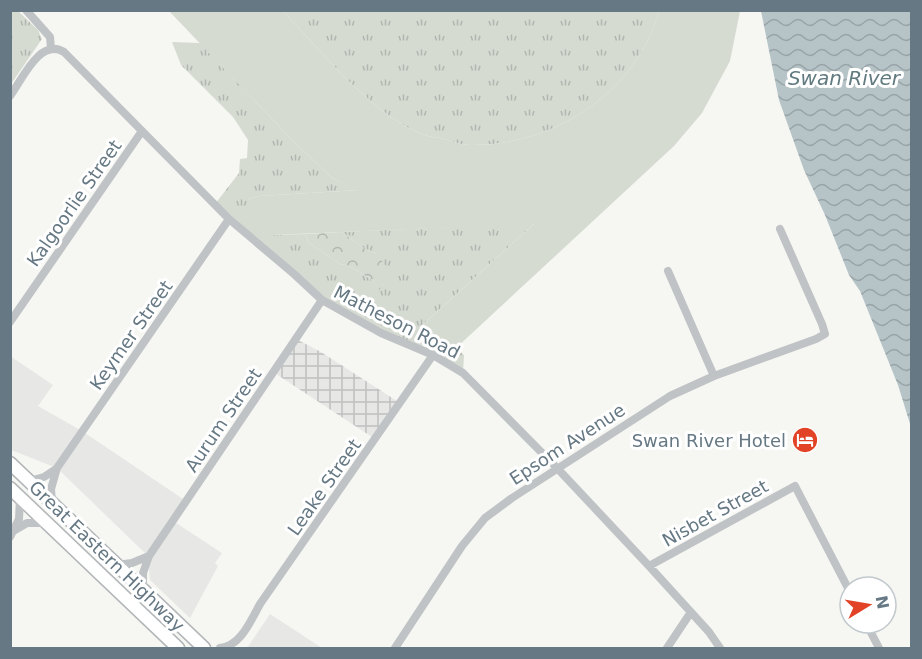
<svg xmlns="http://www.w3.org/2000/svg" width="922" height="659" font-family="'DejaVu Sans',sans-serif">
  <style>
    .built { fill: #e7e7e6 }
    .industrial { fill: url(#industrial-grid) }
    .grass { fill: url(#grass-tufts) }
    .forest { fill: url(#forest-crowns) }
    .pitch { fill: #d6dbd2 }
    .water { fill: url(#water-waves) }
    .lines { fill: none; stroke-linecap: round; stroke-linejoin: round }
    .trunk-casing { stroke: #b2b6b9; stroke-width: 15 }
    .minor { stroke: #bfc3c6; stroke-width: 8 }
    .trunk { stroke: #fff; stroke-width: 12 }
    .labels { text-anchor: middle; dominant-baseline: central; stroke-width: 6; stroke-linejoin: round; paint-order: stroke }
    .street-label { font-size: 18px; fill: #657883; stroke: #fff }
    .poi-label { font-size: 18px; fill: #657883; stroke: #fff; text-anchor: end }
    .water-label { font-size: 20px; font-style: italic; fill: #617a80; stroke: #fff }
  </style>
  <defs>
    <pattern id="industrial-grid" width="8" height="8" patternUnits="userSpaceOnUse" patternTransform="scale(1.5)"><rect width="8" height="8" fill="#e7e7e6"/><path d="M0 4h8M4 0v8" fill="none" stroke="#bfc0c0"/></pattern>
    <pattern id="grass-tufts" width="24" height="20" patternUnits="userSpaceOnUse" patternTransform="scale(1.5)"><rect width="24" height="20" fill="#d6dbd2"/><path d="M3 7l-1-3M5 7V3M7 7l1-3M15 17l-1-3M17 17v-4M19 17l1-3" fill="none" stroke="#b1b6b0"/></pattern>
    <pattern id="forest-crowns" width="20" height="18" patternUnits="userSpaceOnUse" patternTransform="scale(1.5)"><rect width="20" height="18" fill="#d6dbd2"/><path d="M2 6a3 3 0 1 1 6 0M12 15a3 3 0 1 1 6 0" fill="none" stroke="#b1b6b0"/></pattern>
    <pattern id="water-waves" width="16" height="10" patternUnits="userSpaceOnUse" patternTransform="scale(1.5)"><rect width="16" height="10" fill="#b6c4c7"/><path d="M0 5q4-4 8 0t8 0" fill="none" stroke="#98a4a7"/></pattern>
  </defs>
  <rect width="100%" height="100%" fill="#f6f6f2"/>
  <path class="built" d="M10,356L53,385L38,406L82,431L186,501L173,521L222,553L215,563L218,566L190,618L150,580L148,556L57,468L11,450Z
    M270,614L322,648H247Z"/>
  <path class="industrial" d="M296,339L321,352L400,403L375,439L273,372Z"/>
  <path class="grass" d="M11,10L18,11L38,30L42,39L11,84Z
    M283,11H659C636,93 554,146 470,145C461,145 452,141 443,139C435,137 424,136 417,132C368,110 320,50 283,11Z
    M172,42L200,43L293,141L332,178L359,190L260,196L248,199L272,235L305,234L309,243L340,264L351,267L372,280L379,289L384,284L376,254L362,247L342,232L535,223L419,328L456,348L464,355L463,373L322,300L215,204L239,173L240,159L247,158L248,140L233,117L181,65Z"/>
  <path class="forest" d="M342,232L362,247L376,254L386,266L384,284L379,290L372,280L351,267L340,264L309,243L305,234Z"/>
  <path class="pitch" d="M169,11H283C320,50 368,110 417,132C424,136 435,137 443,139C452,141 461,145 470,145C554,146 636,93 659,11H740L730,61L702,113L674,146L456,348L418,329L534,224L272,235C253,224 249,220 248,199L260,196L358,190L332,178L293,141Z"/>
  <path class="water" d="M761,11H911V427L898,385L860,291L849,275L825,215L804,170L779,100Z"/>
  <g class="lines">
    <g class="trunk-casing">
      <path id="trunk" d="M10,463L204,648
        M10,488L178,648"/>
    </g>
    <path class="minor" d="M26,10L50,37L51,48
      M10,96C22,80 40,37 64,52L229,219L294,274L322,300L381,333L433,355L463,373L557,468L649,566L709,632L720,648
      M668,271L714,376
      M10,322L142,131
      M29,481L44,477L56,469
      M52,501L51,489L57,468L229,219
      M15,530L27,523H47
      M10,537L19,519L20,498
      M117,565L132,563L149,556
      M649,566L795,486L850,592
      M143,589V573L149,556L322,300
      M866,623L879,648
      M220,648C241,646 251,620 260,604L433,355
      M395,648L462,546L485,518L512,498L670,396L714,376L816,339L825,334L822,324L780,229
      M667,648L691,612"/>
    <use href="#trunk" class="trunk"/>
  </g>
  <defs>
    <g id="hotel-disc" transform="scale(1.35)"><circle r="9.5" fill="#e24226" stroke="#fff"/><path d="M-6-4.5h1.5V1H6V5H4.5V3h-9V5H-6ZM-4 0a1.8 1.8 0 1 1 3.6 0ZM.5 0V-2.5h3Q6-2.5 6 0Z" fill="#fff"/></g>
  </defs>
  <g fill-rule="evenodd">
    <use href="#hotel-disc" x="805" y="440"/>
  </g>
  <g class="labels">
    <g class="street-label">
      <text transform="translate(74 203) rotate(-55)">Kalgoorlie Street</text>
      <text transform="translate(397 322) rotate(27)">Matheson Road</text>
      <text transform="translate(131 335) rotate(-55)">Keymer Street</text>
      <text transform="translate(223 420) rotate(-56)">Aurum Street</text>
      <text transform="translate(567 444) rotate(-33)">Epsom Avenue</text>
      <text transform="translate(324 487) rotate(-55)">Leake Street</text>
      <text transform="translate(715 513) rotate(-29)">Nisbet Street</text>
      <text transform="translate(107 556) rotate(44)">Great Eastern Highway</text>
    </g>
    <g class="poi-label">
      <text x="786" y="440">Swan River Hotel</text>
    </g>
    <g class="water-label">
      <text x="844" y="78">Swan River</text>
    </g>
  </g>
  <rect width="922" height="659" fill="none" stroke="#657883" stroke-width="24"/>
  <g transform="translate(868 605) rotate(79)"><circle r="28" fill="#ffffff" stroke="#c1c9cd" stroke-width="1.5"/>
  <path d="M0-4.5L10 22L0 15L-10 22Z" fill="#e24226"/>
  <text y="-9" font-size="16" font-weight="bold" text-anchor="middle" fill="#657883">N</text>
  </g>
</svg>
